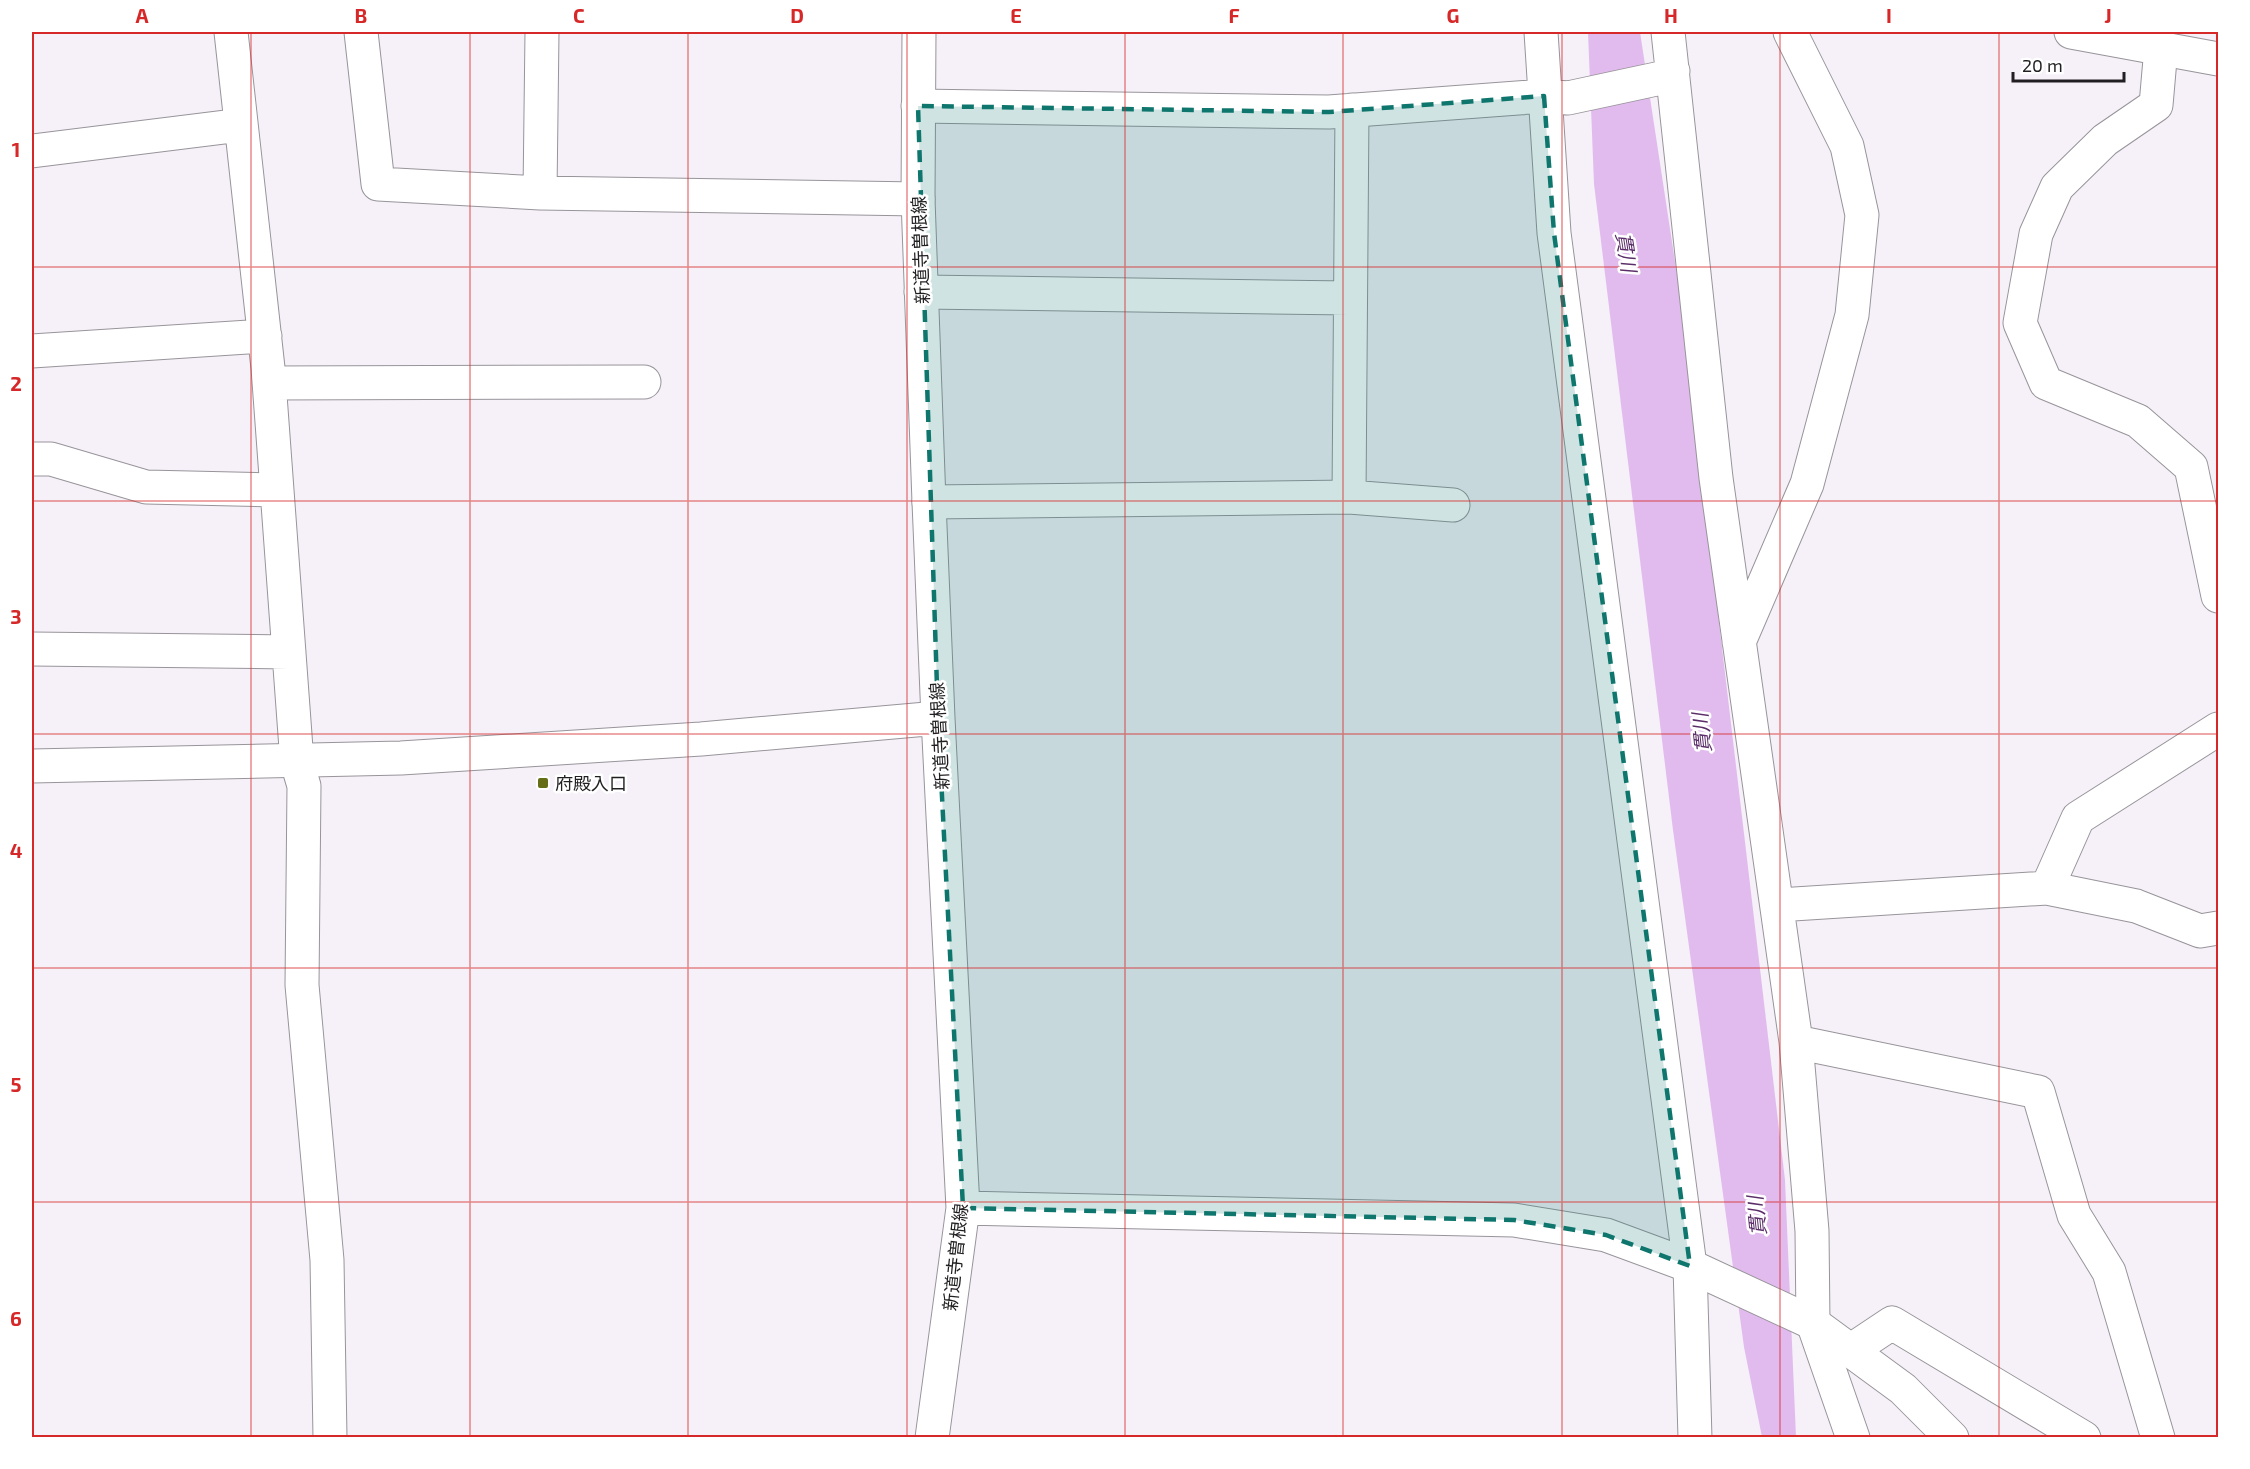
<svg xmlns="http://www.w3.org/2000/svg" width="2250" height="1469" font-family="'Exo 2','Noto Sans JP',sans-serif">
  <style>
    .water { fill: #e1bbed }
    .lines { fill: none; stroke-linecap: round; stroke-linejoin: round }
    .street-casing { stroke: #98949a; stroke-width: 35 }
    .secondary-casing { stroke: #98949a; stroke-width: 35 }
    .street { stroke: #fff; stroke-width: 33 }
    .secondary { stroke: #fff; stroke-width: 33 }
    .marked { fill: #0f766e; fill-opacity: 0.2; stroke: #0f766e; stroke-width: 4.5; stroke-dasharray: 12 8; stroke-linejoin: round }
    .grid { fill: none; stroke: #d62828; stroke-width: 1.5; stroke-opacity: 0.55 }
    .poi-dot { fill: #656e16; stroke: #fff; stroke-width: 2 }
    .labels { text-anchor: middle; dominant-baseline: central; stroke-width: 5; stroke-linejoin: round; paint-order: stroke }
    .street-label { font-size: 18px; fill: #211f21; stroke: #fff }
    .poi-label { font-size: 18px; fill: #211f21; stroke: #fff; text-anchor: start }
    .water-label { font-size: 20px; font-style: italic; fill: #5b2e6a; stroke: #fff }
    .neatline { fill: none; stroke: #d62828; stroke-width: 2 }
    .grid-label { font-size: 20px; text-anchor: middle; font-weight: bold; fill: #d62828 }
  </style>
  <rect width="100%" height="100%" fill="#f6f1f8"/>
  <path class="water" d="M1588,32H1640L1681,301L1785,1180L1796,1437H1762L1744,1347L1673,830L1594,184Z"/>
  <g class="lines">
    <g class="street-casing">
      <path id="street" d="M231,32L268,368L297,762L304,786L302,985L327,1260L330,1438
        M361,32L378,184L540,193
        M542,32L540,193L918,199
        M1541,32L1554,233L1690,1266L1695,1438
        M1668,32L1716,478L1796,1042L1812,1231L1813,1323L1853,1438
        M2161,48L2156,105L2105,140L2057,187L2036,234L2020,323L2046,383L2138,421L2191,467L2218,596
        M918,106L1329,112L1544,96L1568,98L1661,78L1673,71
        M32,151L241,125
        M921,292L1350,298
        M32,351L265,336
        M269,383L644,382
        M32,459H51L146,487L277,490
        M1349,497L1453,505
        M929,502L1349,497L1352,110
        M1739,642L1807,484L1852,315L1862,215L1847,146L1790,32
        M32,649L289,652
        M2047,888L2136,906L2200,931L2218,928
        M1777,905L2047,888L2078,818L2218,729
        M1796,1042L2038,1092L2074,1215L2109,1272L2158,1438
        M1850,1351L1892,1323L2084,1438"/>
    </g>
    <g class="secondary-casing">
      <path id="secondary" d="M919,32L918,199L929,502L938,718L963,1208L932,1438
        M2071,32L2218,59
        M32,766L401,758L701,739L938,718
        M963,1208L1514,1220L1606,1235L1690,1266L1813,1323L1903,1389L1952,1438"/>
    </g>
    <use href="#street" class="street"/>
    <use href="#secondary" class="secondary"/>
  </g>
  <path class="marked" d="M1544,96L1554,233L1690,1266L1606,1235L1514,1220L963,1208L938,718L918,106L1329,112Z"/>
  <path class="grid" d="M251,32V1438M470,32V1438M688,32V1438M907,32V1438M1125,32V1438M1343,32V1438M1562,32V1438M1780,32V1438M1999,32V1438M32,267H2218M32,501H2218M32,734H2218M32,968H2218M32,1202H2218"/>
  <rect class="poi-dot" x="537" y="777" width="12" height="12" rx="3"/>
  <g class="labels">
    <g class="street-label">
      <text transform="translate(920 250) rotate(-92)">新道寺曽根線</text>
      <text transform="translate(939 736) rotate(-93)">新道寺曽根線</text>
      <text transform="translate(955 1257) rotate(-84)">新道寺曽根線</text>
    </g>
    <g class="poi-label">
      <text x="555" y="783">府殿入口</text>
    </g>
    <g class="water-label">
      <text transform="translate(1627 252) rotate(81)">貫川</text>
      <text transform="translate(1701 733) rotate(-96)">貫川</text>
      <text transform="translate(1756 1216) rotate(-96)">貫川</text>
    </g>
  </g>
  <rect width="2250" height="1469" fill="none" stroke="#ffffff" stroke-width="66"/>
  <path d="M2013 72v9h111v-9" fill="none" stroke="#211f21" stroke-width="3"/>
  <text x="2022" y="72" font-size="18" fill="#211f21" stroke="#ffffff" stroke-width="4.5" paint-order="stroke">20 m</text>
  <rect x="33" y="33" width="2184" height="1403" class="neatline"/>
  <g class="grid-label">
    <text x="142" y="23">A</text>
    <text x="361" y="23">B</text>
    <text x="579" y="23">C</text>
    <text x="797" y="23">D</text>
    <text x="1016" y="23">E</text>
    <text x="1234" y="23">F</text>
    <text x="1453" y="23">G</text>
    <text x="1671" y="23">H</text>
    <text x="1889" y="23">I</text>
    <text x="2108" y="23">J</text>
    <text x="16" y="157">1</text>
    <text x="16" y="391">2</text>
    <text x="16" y="624">3</text>
    <text x="16" y="858">4</text>
    <text x="16" y="1092">5</text>
    <text x="16" y="1326">6</text>
  </g>
</svg>
